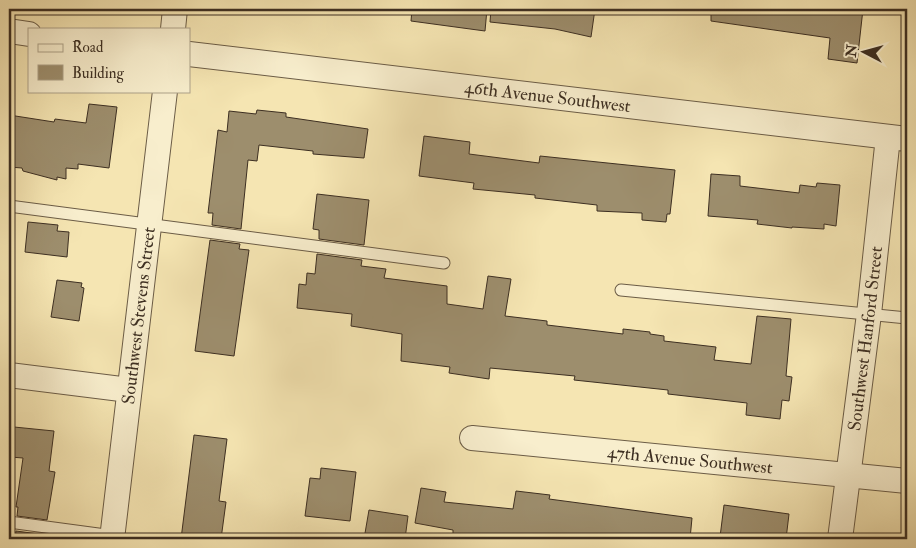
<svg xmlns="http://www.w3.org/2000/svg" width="916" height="548" font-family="'IM FELL Double Pica',serif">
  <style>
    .building { fill: #9d8e6d; stroke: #3d2f22 }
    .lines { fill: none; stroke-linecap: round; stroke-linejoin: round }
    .lane-casing { stroke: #6b5c46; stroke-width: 13 }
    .street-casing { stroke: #6b5c46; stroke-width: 26 }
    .lane { stroke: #f8eecd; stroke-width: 11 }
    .street { stroke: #f8eecd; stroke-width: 24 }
    .labels { text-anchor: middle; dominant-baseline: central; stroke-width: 4.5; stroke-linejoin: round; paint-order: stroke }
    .street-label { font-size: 18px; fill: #3d2f22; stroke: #f8eecd }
  </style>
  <rect width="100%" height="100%" fill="#f5e5b2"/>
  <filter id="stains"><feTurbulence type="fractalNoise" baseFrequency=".004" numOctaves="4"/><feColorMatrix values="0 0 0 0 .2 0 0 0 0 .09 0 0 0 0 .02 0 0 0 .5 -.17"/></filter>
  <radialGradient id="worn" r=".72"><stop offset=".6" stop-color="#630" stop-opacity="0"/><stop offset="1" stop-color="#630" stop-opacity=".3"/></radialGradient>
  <path class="building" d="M412,9H487L485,31L411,21Z
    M491,9H595L591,37L555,29L490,22Z
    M711,9H863L857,63L828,59L830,38L711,21Z
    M89,104L117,107L109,168L78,164V169L66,168V179L57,177V180L23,171L22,168L9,167V115L54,122L55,119L86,123Z
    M257,110L286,113V117L368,129L364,158L313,154V151L259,145L257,161L248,160L241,229L212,225L213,213H208L218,130L227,132L229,111L256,114Z
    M424,136L470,142L469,154L539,163L540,156L675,170L670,214H667L666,222L642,220V213L597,211V205L535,198V195L473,189L474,183L419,176Z
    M711,174L740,176V186L799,193L800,185L816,187L817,183L840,185L836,226L824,224V229L792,227V228L757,224L758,220L708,216Z
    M317,194L369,200L364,245L319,239V230L313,229Z
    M28,222L58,225L57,231L69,232L67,257L25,252Z
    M210,240L240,244L239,249L249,250L234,356L195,351Z
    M317,254L362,260L361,266L386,269L384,278L447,286V304L483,309L488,276L511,279L505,316L547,321V325L623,334V329L650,332V334L664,336V341L716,347L714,360L751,364L757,316L791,319L786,376L792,377L789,401L782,400L780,419L746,415L747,403L668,394V390L574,380L575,376L490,368L489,379L449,373L450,367L401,361L402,334L351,326L352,314L297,308L299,284L306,285L307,273L315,274Z
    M57,280L82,283L81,287L84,288L79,321L51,317Z
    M14,427L54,431L49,471L55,472L47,520L17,516L18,507H16L23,458L10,457Z
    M194,435L227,439L219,501L226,502L221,539H181Z
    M321,468L356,472L350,521L305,516L310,478L320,479Z
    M421,488L446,492L444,502L513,509L516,491L550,495L549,499L692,518L690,539H453V530L415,523Z
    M724,505L789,514L786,539L720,537Z
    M369,510L408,516L405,539H364Z
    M16,531L46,535V539H15Z"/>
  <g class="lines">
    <g class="lane-casing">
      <path id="lane" d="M9,206L444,263
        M621,290L907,318
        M9,522L113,536"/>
    </g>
    <g class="street-casing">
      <g id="street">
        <path d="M173,29L175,9"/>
        <path d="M9,31L29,34"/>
        <path id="s1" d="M189,54L907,139"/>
        <path d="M9,375L129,390"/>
        <path id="s2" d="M472,438L907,481"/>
        <path id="s3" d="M112,539L165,91"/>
        <path id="s4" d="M840,539L869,314L888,137"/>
      </g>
    </g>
    <use href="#lane" class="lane"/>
    <use href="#street" class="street"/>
  </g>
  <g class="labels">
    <g class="street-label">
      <text stroke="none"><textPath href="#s1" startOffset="361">46th Avenue Southwest</textPath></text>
      <text stroke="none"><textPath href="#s3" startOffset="225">Southwest Stevens Street</textPath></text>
      <text stroke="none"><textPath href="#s4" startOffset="202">Southwest Hanford Street</textPath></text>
      <text stroke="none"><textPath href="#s2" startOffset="219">47th Avenue Southwest</textPath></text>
    </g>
  </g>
  <rect width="916" height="548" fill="none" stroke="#f5e5b2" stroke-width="30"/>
  <rect x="10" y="10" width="896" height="528" fill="none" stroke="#3d2f22" stroke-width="2.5"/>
  <rect x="15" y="15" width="886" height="518" fill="none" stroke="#3d2f22"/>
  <rect x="28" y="28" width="162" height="65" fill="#f8eecd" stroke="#ada289"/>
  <rect x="38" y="44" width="25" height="8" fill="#f8eecd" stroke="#ada289"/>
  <text x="72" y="52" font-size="15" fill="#3d2f22">Road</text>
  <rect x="38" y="65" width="25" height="15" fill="#9d8e6d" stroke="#ada289"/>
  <text x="72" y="78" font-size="15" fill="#3d2f22">Building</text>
  <g transform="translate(864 52) rotate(276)" stroke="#f8eecd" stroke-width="4" paint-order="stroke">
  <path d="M0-4L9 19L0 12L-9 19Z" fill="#3d2f22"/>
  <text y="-8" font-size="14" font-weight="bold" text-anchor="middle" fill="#3d2f22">N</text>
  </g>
  <rect width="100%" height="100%" filter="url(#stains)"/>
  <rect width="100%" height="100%" fill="url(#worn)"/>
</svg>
